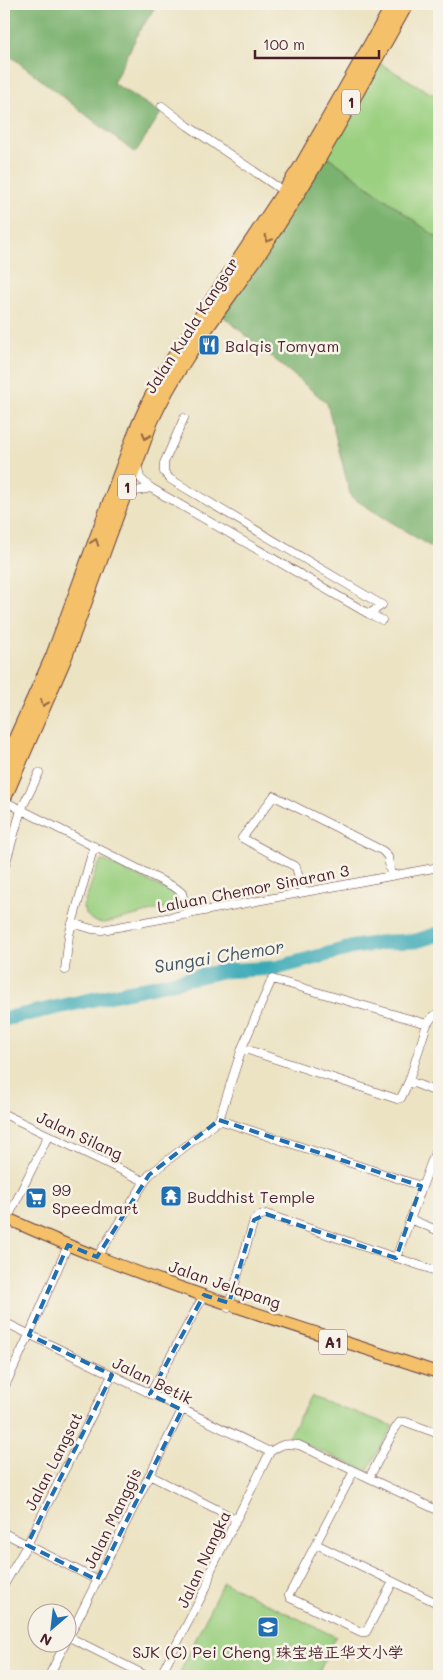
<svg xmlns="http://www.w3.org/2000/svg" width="443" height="1680" font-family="Mali,'LXGW WenKai TC',sans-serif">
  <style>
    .green { fill: #9bd081; stroke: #727856 }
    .forest { fill: #7cb26f; stroke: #63684d }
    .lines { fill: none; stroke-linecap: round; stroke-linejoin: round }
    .river { stroke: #3aaab7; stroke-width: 15 }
    .street-casing { stroke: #623c42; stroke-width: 9 }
    .primary-casing { stroke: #623c42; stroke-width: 13 }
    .highway-casing { stroke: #623c42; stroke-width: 16 }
    .street { stroke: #fff; stroke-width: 8 }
    .primary { stroke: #f4c16a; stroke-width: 11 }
    .highway { stroke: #f4c16a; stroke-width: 14 }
    .oneway { stroke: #966847 }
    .marked { fill: none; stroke: #1f6fb2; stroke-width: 4; stroke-dasharray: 10 6; stroke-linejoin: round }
    .labels { text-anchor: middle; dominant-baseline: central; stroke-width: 5; stroke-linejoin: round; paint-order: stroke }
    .shield { fill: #f7f3e8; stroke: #7e5f64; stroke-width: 1 }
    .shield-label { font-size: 15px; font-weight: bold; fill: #4a1f2b }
    .street-label { font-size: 16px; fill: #4a1f2b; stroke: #f7f3e8 }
    .poi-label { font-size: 16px; fill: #4a1f2b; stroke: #f7f3e8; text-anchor: start }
    .water-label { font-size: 18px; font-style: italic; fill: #445763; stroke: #f7f3e8 }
  </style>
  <rect width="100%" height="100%" fill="#f7f3e8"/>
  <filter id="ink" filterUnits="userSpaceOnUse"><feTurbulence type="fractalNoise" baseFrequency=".02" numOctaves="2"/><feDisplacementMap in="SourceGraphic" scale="10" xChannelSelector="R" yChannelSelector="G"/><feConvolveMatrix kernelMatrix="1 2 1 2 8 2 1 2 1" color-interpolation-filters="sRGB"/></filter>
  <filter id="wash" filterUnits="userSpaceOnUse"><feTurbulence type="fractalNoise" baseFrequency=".0096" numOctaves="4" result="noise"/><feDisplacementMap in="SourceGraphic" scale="20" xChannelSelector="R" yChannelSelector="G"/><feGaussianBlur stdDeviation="1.12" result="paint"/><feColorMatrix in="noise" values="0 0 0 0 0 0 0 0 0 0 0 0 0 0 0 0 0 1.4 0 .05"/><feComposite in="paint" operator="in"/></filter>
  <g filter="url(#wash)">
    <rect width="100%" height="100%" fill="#ece3c3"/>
    <path class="green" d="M374,60L439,98V239L322,152Z
      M102,861H105L169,891L175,896L176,902L172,906L105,923C93,923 87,918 83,907L98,865Z
      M311,1396L393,1426L367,1471L288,1437Z
      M223,1582L336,1637L317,1676H283L278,1674L277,1676H189L180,1672Z"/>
    <path class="forest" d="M4,4H157L139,32L113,83L161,113L135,153L4,51Z
      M322,152L439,239V541L431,547L351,497L327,403L218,312Z"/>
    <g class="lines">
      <path class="river" d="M4,1019L222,971L276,968L354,947L387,942L416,941L439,934"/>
    </g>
  </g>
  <g filter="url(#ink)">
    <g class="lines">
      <g class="street-casing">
        <path id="street" d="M162,106L188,126L286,193
          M184,418L164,463V472L170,479L382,605L369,614
          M137,465L140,478L151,488L369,614L382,620
          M125,497L136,491L151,488
          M4,801L176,888L182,893L188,915
          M4,869L21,810L39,773
          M303,892L296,867L242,838L274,796L383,851L388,857L391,876
          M72,923L92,929L102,930L439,867
          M65,970L69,935L94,846
          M242,1048L397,1099L401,1098L409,1081L427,1024L433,1016L439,1013
          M409,1081L439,1093
          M4,1114L144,1181
          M219,1120L421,1186
          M410,1219L439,1231
          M4,1226L48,1136
          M97,1257L149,1175L219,1120L242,1048L272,979L427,1024
          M396,1258L439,1141
          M228,1308L254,1220L259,1216L266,1214L439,1272
          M4,1322L270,1452
          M4,1388L29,1335L68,1245
          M150,1394L204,1295
          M354,1471L289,1595L290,1598L361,1632H366L393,1582
          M149,1475L236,1519
          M369,1478L396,1427L400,1422H406L439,1434
          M4,1533L97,1580
          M316,1544L439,1604
          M4,1585L27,1545L112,1375
          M69,1637L147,1676
          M68,1639L182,1410
          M49,1676L66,1642
          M160,1676L207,1586L211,1570L270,1452C282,1444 284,1443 299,1445L439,1511"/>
      </g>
      <g class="primary-casing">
        <path id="primary" d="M4,1217C35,1231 66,1245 98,1257C210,1301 326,1335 439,1373"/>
      </g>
      <g class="highway-casing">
        <path id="highway" d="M4,765L53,656L137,429L149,402L166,370L301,167L394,4
          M4,798L64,659L151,421C179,359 224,305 262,249C315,170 360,86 406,4"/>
      </g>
      <use href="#street" class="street"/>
      <use href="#primary" class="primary"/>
      <use href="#highway" class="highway"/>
    </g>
    <defs><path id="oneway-chevron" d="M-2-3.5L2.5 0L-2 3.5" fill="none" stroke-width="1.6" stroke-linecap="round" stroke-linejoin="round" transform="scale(1.25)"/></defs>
    <g class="oneway">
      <use href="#oneway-chevron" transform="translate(268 239) rotate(123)"/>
      <use href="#oneway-chevron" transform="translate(146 436) rotate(110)"/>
      <use href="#oneway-chevron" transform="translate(95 542) rotate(-70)"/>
      <use href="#oneway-chevron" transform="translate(44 703) rotate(114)"/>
    </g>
  </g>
  <path class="marked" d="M219,1120L421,1186L396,1258L266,1214L254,1220L229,1303L204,1295L150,1394L182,1410L97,1580L27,1545L112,1375L29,1335L68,1245L97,1257L149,1175Z"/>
  <defs>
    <g id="restaurant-square" transform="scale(1.125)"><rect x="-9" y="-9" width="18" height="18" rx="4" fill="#1f6fb2" stroke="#f7f3e8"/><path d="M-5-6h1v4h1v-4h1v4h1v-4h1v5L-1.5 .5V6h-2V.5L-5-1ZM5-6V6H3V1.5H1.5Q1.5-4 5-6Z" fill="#fff"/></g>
    <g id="temple-square" transform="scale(1.125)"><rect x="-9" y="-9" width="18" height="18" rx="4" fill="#1f6fb2" stroke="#f7f3e8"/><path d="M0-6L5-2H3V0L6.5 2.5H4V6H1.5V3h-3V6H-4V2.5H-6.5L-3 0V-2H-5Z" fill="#fff"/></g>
    <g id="supermarket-square" transform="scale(1.125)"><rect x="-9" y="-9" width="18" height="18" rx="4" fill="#1f6fb2" stroke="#f7f3e8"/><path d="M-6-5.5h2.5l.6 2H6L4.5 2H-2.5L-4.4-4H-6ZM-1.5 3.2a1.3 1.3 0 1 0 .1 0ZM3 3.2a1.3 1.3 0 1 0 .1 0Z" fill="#fff"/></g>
    <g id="school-square" transform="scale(1.125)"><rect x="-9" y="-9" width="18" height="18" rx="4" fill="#1f6fb2" stroke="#f7f3e8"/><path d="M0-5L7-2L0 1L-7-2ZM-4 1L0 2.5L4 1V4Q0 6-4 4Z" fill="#fff"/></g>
  </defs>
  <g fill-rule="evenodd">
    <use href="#restaurant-square" x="209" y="345"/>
    <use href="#temple-square" x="171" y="1196"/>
    <use href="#supermarket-square" x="36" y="1198"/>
    <use href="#school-square" x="268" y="1627"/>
  </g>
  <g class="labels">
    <g class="shield">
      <rect x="342" y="89.5" width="18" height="25" rx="4"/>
      <rect x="118" y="474.5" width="18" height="25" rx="4"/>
      <rect x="319" y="1329.5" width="28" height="25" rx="4"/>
    </g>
    <g class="shield-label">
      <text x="351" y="102">1</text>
      <text x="127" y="487">1</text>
      <text x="333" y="1342">A1</text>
    </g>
    <g class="street-label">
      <text transform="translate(191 325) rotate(-57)">Jalan Kuala Kangsar</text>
      <text transform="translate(253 888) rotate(-11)">Laluan Chemor Sinaran 3</text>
      <text transform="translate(80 1135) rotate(25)">Jalan Silang</text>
      <text transform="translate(225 1284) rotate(19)">Jalan Jelapang</text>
      <text transform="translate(153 1380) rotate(26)">Jalan Betik</text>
      <text transform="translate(53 1461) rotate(-63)">Jalan Langsat</text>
      <text transform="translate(112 1518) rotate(-64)">Jalan Manggis</text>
      <text transform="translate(203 1559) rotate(-65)">Jalan Nangka</text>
    </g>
    <g class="poi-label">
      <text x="225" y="345">Balqis Tomyam</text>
      <text x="52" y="1189">99<tspan x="52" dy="18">Speedmart</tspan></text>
      <text x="187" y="1196">Buddhist Temple</text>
      <text x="268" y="1651" text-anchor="middle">SJK (C) Pei Cheng 珠宝培正华文小学</text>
    </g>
    <g class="water-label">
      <text transform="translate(219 956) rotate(-9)">Sungai Chemor</text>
    </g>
  </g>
  <rect width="443" height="1680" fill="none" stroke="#f7f3e8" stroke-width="20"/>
  <g transform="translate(52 1628) rotate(208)"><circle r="24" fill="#f7f3e8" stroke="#b29e9c"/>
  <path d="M0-4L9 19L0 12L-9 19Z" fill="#1f6fb2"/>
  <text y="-8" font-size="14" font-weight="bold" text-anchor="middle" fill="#4a1f2b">N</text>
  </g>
  <path d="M255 50v8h124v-8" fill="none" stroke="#4a1f2b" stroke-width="2.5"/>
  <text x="263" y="50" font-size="15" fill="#4a1f2b" stroke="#f7f3e8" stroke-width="4" paint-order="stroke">100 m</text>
</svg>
